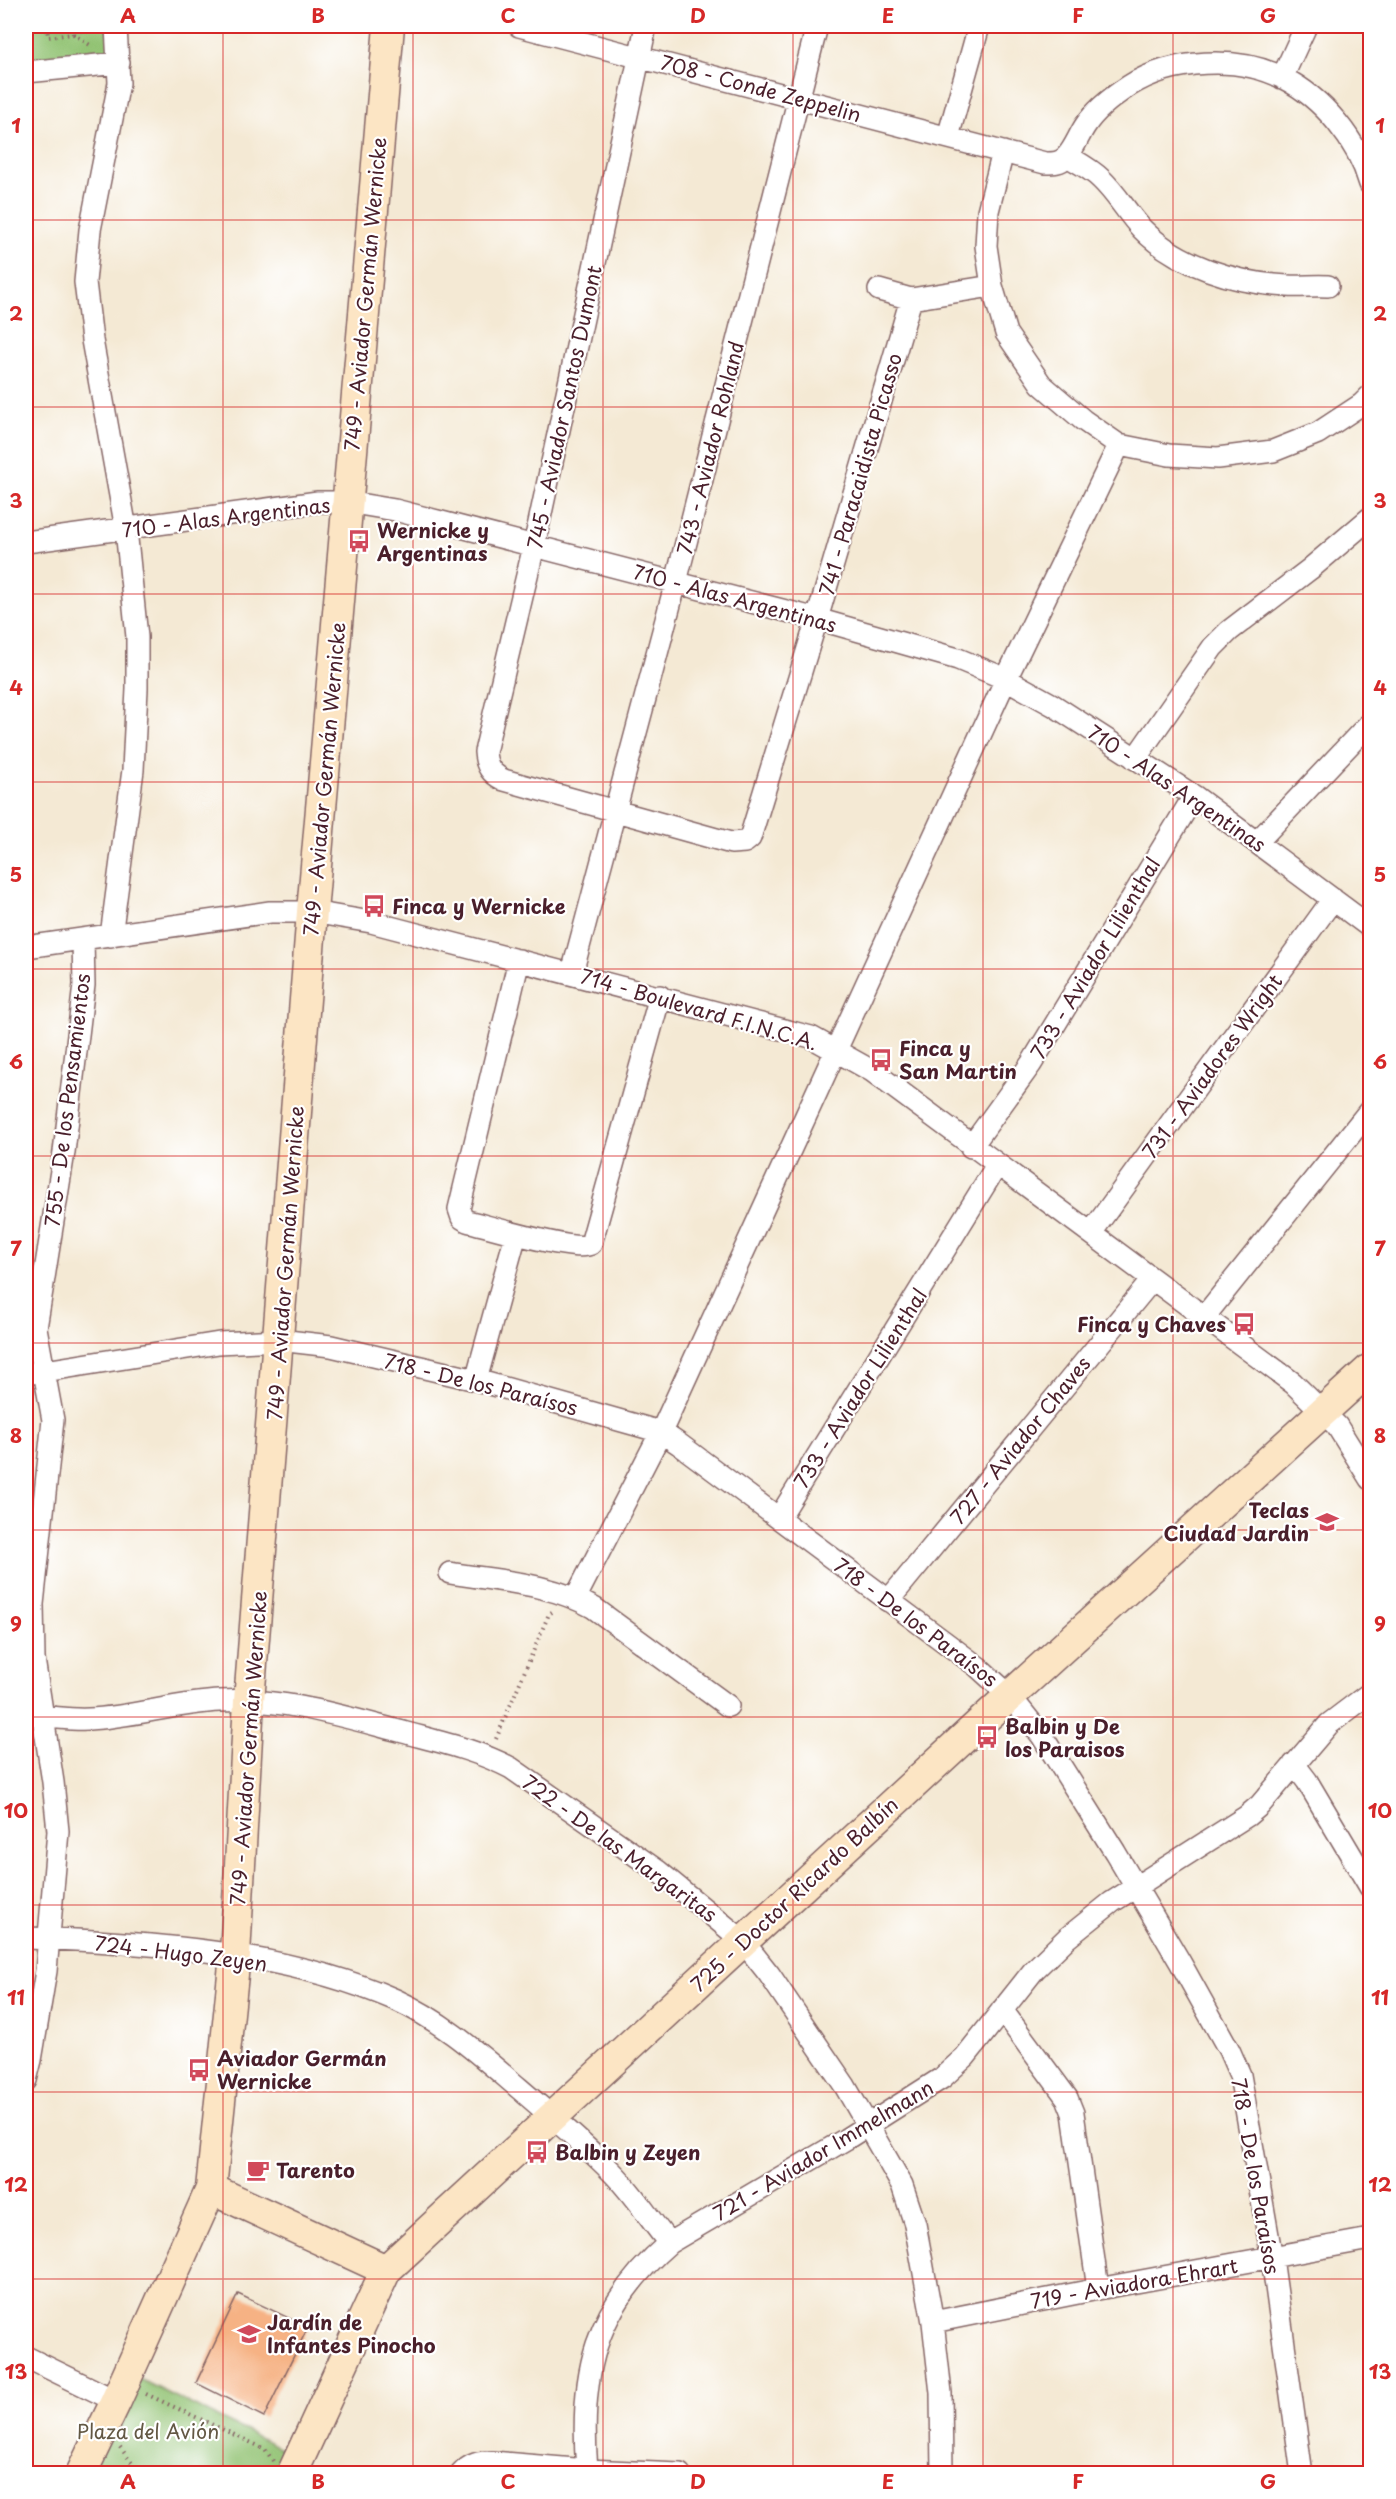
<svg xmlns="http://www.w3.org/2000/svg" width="1396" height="2499" font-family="'Playpen Sans',sans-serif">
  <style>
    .green { fill: #91c272; stroke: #6e704e; stroke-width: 1.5 }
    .building { fill: #f6b284 }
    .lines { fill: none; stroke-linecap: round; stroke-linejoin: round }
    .street-casing { stroke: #866666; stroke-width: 24 }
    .secondary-casing { stroke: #866666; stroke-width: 33 }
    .path { stroke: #866666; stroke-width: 4; stroke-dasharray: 1.5 4.5; stroke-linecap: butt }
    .street { stroke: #fff; stroke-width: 21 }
    .secondary { stroke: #fce5c4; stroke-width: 30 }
    .grid { fill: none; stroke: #d62828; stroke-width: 1.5; stroke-opacity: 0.55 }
    .labels { text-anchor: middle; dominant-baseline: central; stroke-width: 4.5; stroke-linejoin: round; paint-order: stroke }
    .street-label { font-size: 20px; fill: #4a1f2b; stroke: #fff }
    .poi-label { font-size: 20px; font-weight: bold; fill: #4a1f2b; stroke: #fff; text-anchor: start }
    .park-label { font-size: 20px; fill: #635844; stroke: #fff }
    .neatline { fill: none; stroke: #d62828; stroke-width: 2 }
    .grid-label { font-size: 20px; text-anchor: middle; font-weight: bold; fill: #d62828 }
  </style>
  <rect width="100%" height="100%" fill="#fff"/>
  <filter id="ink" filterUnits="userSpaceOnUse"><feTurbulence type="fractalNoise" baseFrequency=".0167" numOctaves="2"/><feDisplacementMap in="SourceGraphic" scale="12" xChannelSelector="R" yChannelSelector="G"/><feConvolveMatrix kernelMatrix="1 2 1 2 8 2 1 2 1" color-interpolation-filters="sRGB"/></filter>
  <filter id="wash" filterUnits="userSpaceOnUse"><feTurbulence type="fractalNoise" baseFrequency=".008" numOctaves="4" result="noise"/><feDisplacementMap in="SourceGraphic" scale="24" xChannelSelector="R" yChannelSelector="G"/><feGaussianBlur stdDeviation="1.35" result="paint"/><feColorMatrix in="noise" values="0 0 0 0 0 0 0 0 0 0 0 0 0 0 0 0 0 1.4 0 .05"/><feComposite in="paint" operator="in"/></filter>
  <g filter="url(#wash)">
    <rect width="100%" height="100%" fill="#f4e9d4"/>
    <path class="green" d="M26,26H116L119,63L26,72Z
      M135,2377L289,2452L279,2473L81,2474Z"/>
    <g id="blocks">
      <path class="building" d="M238,2294L308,2327L264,2417L196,2383Z"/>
    </g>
  </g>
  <g filter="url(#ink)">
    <use href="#blocks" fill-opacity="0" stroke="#866666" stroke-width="1.5"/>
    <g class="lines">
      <g class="street-casing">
        <path id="street" d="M519,26L1045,163C1054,163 1060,163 1066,157C1074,149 1079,135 1085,126C1096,109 1112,97 1129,86C1171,59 1238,55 1283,78C1323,98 1358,141 1370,184
          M646,26L534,546L485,752C486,766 491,774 504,780L731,843L745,842L750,838L817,619L911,299L992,286
          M26,72L119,63
          M1282,78L1306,26
          M948,137L979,26
          M1003,152L988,211L986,246L992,286L1006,333L1041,384L1083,420L1119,445L1169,455L1218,458L1273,451L1318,433L1362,404L1370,396
          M1067,156C1079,163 1091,169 1101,179C1117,194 1127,213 1142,229C1178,266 1236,283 1287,286C1301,287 1314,285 1328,286
          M879,290L911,299
          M26,542L318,502H347L395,510L817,619L958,659L1006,679L1053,705L1194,796L1370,927
          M1135,759L1213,647L1229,631L1310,569L1370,518
          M1257,842L1370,723
          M111,936L133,770L137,689V637L126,529L92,340L85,282L90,230L119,83L116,26
          M26,947L270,912H312L371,922L811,1037L872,1071L1293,1383L1337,1426L1370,1479
          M519,960L459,1209L462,1218L467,1221C488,1226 577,1253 591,1244L660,996
          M572,973L676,582L817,26
          M971,1147L1031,1064L1194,796
          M1091,1233L1333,899
          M1204,1317L1370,1110
          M26,1374L219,1343L279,1340L331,1346L476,1380L661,1432L679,1444L978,1667L1010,1696L1042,1736L1115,1852L1180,1962L1229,2050L1240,2075L1272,2258L1302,2474
          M476,1380L516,1234
          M779,1518L997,1165
          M450,1573C498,1581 551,1583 594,1608L728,1706
          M576,1597L661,1432L1006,679L1119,445
          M888,1601L1152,1280
          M26,1714C47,1717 68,1720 89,1719C133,1717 176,1703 220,1701C281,1697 345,1717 403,1732C440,1742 477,1750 511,1768L658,1871L742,1940L769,1974L845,2086L902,2185L915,2224L933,2322L941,2393L942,2474
          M1294,1764L1307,1781L1370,1887
          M26,1938C147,1942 284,1951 396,2000C438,2019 472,2048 507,2078C542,2108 579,2139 612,2172C633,2193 650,2220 669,2243
          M1002,2010L1067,2098L1073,2113L1098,2289
          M26,2080L31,2060L46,1971L58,1831L53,1782L34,1659L33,1604L53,1420L36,1328L64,1152L84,985L83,940
          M933,2322L1098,2289L1370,2239
          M26,2357L116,2401
          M587,2470C579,2374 594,2308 669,2243L846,2139L942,2078L965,2057L1034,1970L1067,1938L1112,1902L1247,1816L1260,1805L1329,1724L1370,1693
          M461,2474C471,2463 479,2462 492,2462L587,2470L680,2474"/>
      </g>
      <g class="secondary-casing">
        <path id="secondary" d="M211,2189L386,2270
          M81,2474L116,2401L211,2189L235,1955L249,1701L312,912L389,26
          M292,2474L386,2270L980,1723L1370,1369"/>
      </g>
      <path class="path" d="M47,26L48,37L73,34L72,26
        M73,34L90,45
        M496,1739L549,1614L552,1612
        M146,2394L265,2449L273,2461
        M120,2447L140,2474"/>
      <use href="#street" class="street"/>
      <use href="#secondary" class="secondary"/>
    </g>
  </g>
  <path class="grid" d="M223,26V2474M413,26V2474M603,26V2474M793,26V2474M983,26V2474M1173,26V2474M26,220H1370M26,407H1370M26,594H1370M26,782H1370M26,969H1370M26,1156H1370M26,1343H1370M26,1530H1370M26,1717H1370M26,1905H1370M26,2092H1370M26,2279H1370"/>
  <defs>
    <g id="bus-bare" transform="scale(1.8)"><path d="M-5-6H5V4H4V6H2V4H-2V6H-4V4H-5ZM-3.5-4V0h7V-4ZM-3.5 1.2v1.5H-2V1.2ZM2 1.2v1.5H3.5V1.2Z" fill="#d1495b" stroke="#fff" stroke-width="2.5" paint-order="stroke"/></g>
    <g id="school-bare" transform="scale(1.8)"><path d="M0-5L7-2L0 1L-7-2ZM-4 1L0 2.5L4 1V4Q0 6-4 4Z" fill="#d1495b" stroke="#fff" stroke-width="2.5" paint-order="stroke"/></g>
    <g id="cafe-bare" transform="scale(1.8)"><path d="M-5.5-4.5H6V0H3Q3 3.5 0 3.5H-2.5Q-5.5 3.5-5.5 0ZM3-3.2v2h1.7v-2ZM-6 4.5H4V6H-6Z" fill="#d1495b" stroke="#fff" stroke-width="2.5" paint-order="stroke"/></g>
  </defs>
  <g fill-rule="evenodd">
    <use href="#bus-bare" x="359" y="541"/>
    <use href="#bus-bare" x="374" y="906"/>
    <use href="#bus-bare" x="881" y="1060"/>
    <use href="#bus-bare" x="1244" y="1324"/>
    <use href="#school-bare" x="1327" y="1522"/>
    <use href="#bus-bare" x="987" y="1737"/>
    <use href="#bus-bare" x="199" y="2070"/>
    <use href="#bus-bare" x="537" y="2152"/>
    <use href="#cafe-bare" x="258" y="2170"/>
    <use href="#school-bare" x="249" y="2334"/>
  </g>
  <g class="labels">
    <g class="street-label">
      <text transform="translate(761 88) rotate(15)">708 - Conde Zeppelin</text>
      <text transform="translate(365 294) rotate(-85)">749 - Aviador Germán Wernicke</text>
      <text transform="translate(564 407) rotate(-78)">745 - Aviador Santos Dumont</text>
      <text transform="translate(710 448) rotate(-76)">743 - Aviador Rohland</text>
      <text transform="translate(860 474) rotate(-74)">741 - Paracaidista Picasso</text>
      <text transform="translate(226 517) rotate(-7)">710 - Alas Argentinas</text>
      <text transform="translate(735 598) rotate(15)">710 - Alas Argentinas</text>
      <text transform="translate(324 779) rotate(-85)">749 - Aviador Germán Wernicke</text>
      <text transform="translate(1177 788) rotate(34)">710 - Alas Argentinas</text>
      <text transform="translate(1095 958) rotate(-59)">733 - Aviador Lilienthal</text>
      <text transform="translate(699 1009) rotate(16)">714 - Boulevard F.I.N.C.A.</text>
      <text transform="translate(1212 1066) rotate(-54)">731 - Aviadores Wright</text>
      <text transform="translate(67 1100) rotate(-83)">755 - De los Pensamientos</text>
      <text transform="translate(285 1263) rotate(-86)">749 - Aviador Germán Wernicke</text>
      <text transform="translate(481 1384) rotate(14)">718 - De los Paraísos</text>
      <text transform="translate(860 1388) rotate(-58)">733 - Aviador Lilienthal</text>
      <text transform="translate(1020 1440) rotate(-51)">727 - Aviador Chaves</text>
      <text transform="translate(916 1622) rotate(37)">718 - De los Paraísos</text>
      <text transform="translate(248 1748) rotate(-86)">749 - Aviador Germán Wernicke</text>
      <text transform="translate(620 1848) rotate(36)">722 - De las Margaritas</text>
      <text transform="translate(794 1894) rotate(-43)">725 - Doctor Ricardo Balbín</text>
      <text transform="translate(181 1953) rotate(7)">724 - Hugo Zeyen</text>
      <text transform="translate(823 2150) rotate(-31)">721 - Aviador Immelmann</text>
      <text transform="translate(1256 2176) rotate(80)">718 - De los Paraísos</text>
      <text transform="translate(1134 2283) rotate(-10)">719 - Aviadora Ehrart</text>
    </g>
    <g class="poi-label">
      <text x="377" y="530">Wernicke y<tspan x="377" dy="23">Argentinas</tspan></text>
      <text x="392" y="906">Finca y Wernicke</text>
      <text x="899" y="1048">Finca y<tspan x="899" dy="23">San Martin</tspan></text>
      <text x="1226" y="1324" text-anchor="end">Finca y Chaves</text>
      <text x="1309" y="1510" text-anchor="end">Teclas<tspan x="1309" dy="23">Ciudad Jardin</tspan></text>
      <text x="1005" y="1726">Balbin y De<tspan x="1005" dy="23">los Paraisos</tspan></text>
      <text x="217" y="2058">Aviador Germán<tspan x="217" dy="23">Wernicke</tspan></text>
      <text x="555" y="2152">Balbin y Zeyen</text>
      <text x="276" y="2170">Tarento</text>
      <text x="267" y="2322">Jardín de<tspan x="267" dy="23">Infantes Pinocho</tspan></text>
    </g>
    <g class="park-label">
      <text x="148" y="2431">Plaza del Avión</text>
    </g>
  </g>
  <rect width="1396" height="2499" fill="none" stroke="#fff" stroke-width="66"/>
  <rect x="33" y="33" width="1330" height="2433" class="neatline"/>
  <g class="grid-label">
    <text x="128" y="23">A</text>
    <text x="318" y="23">B</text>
    <text x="508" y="23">C</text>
    <text x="698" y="23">D</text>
    <text x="888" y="23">E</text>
    <text x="1078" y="23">F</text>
    <text x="1268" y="23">G</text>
    <text x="16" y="133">1</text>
    <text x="1380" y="133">1</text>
    <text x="16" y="321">2</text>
    <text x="1380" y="321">2</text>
    <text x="16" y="508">3</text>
    <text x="1380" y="508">3</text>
    <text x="16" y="695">4</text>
    <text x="1380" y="695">4</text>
    <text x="16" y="882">5</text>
    <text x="1380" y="882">5</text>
    <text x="16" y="1069">6</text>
    <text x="1380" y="1069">6</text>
    <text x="16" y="1256">7</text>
    <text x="1380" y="1256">7</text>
    <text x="16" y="1443">8</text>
    <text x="1380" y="1443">8</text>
    <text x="16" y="1631">9</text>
    <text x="1380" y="1631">9</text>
    <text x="16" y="1818">10</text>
    <text x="1380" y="1818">10</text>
    <text x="16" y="2005">11</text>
    <text x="1380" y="2005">11</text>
    <text x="16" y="2192">12</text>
    <text x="1380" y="2192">12</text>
    <text x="16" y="2379">13</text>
    <text x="1380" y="2379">13</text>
    <text x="128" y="2489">A</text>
    <text x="318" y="2489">B</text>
    <text x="508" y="2489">C</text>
    <text x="698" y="2489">D</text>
    <text x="888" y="2489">E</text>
    <text x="1078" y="2489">F</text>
    <text x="1268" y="2489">G</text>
  </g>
</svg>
